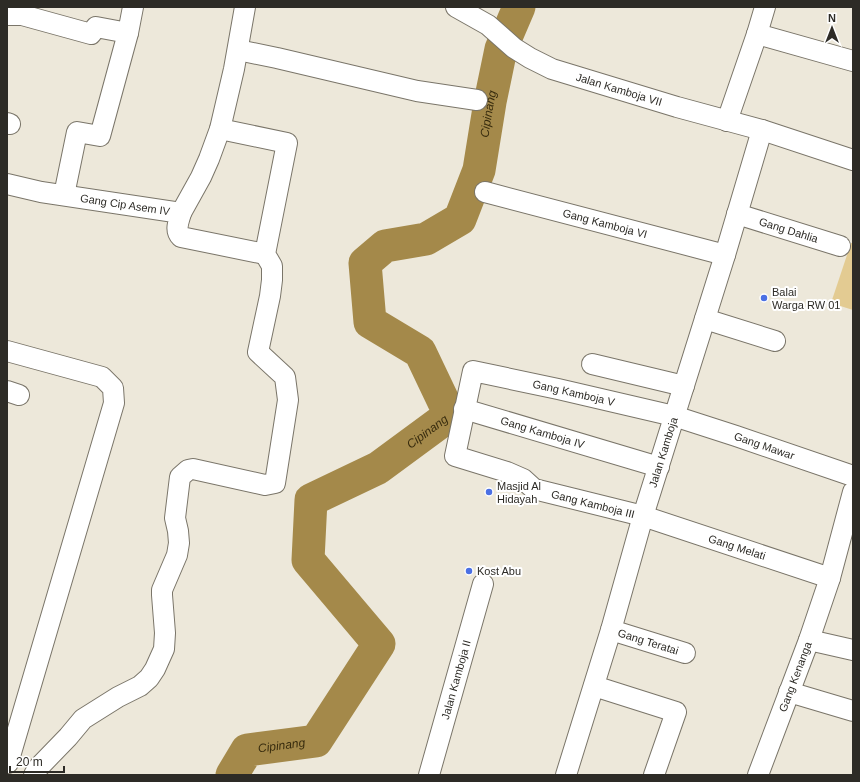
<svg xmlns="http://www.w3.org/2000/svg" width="860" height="782" font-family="Helvetica,sans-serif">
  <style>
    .green { fill: #e3cb92 }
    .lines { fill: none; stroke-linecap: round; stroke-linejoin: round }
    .river { stroke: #a4894a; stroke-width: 33 }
    .minor-casing { stroke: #7a7569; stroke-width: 22 }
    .minor { stroke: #fff; stroke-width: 20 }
    .poi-dot { fill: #4b70e4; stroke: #fff; stroke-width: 1.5 }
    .labels { text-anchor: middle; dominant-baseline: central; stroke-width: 4; stroke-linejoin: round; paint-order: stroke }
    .street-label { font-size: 11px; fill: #2d2b26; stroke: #fff }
    .poi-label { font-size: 11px; fill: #2d2b26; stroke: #fff; text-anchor: start }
    .water-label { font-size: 12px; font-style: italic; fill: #382c0e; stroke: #fff }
  </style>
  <rect width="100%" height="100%" fill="#ede8da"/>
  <path class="green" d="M851,243H853V310L831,303Z"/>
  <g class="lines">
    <path class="river" id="s1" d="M232,775L247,750L316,741L379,644L308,560L311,500L378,468L450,415L420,352L370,322L365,263L385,246L426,239L460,219L479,170L490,102L501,49L519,7"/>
    <g class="minor-casing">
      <g id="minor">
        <path id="s2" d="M456,7L488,25L514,48L530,58L552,69L677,107L762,130L853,160"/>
        <path d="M7,15H22L91,34L96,27L128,33"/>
        <path d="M757,34L853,61"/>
        <path d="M238,50L277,58L417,91L477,100"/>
        <path d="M727,121L757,34L765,7"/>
        <path d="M7,123L10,124"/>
        <path id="s3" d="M7,184L41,192L181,213C179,221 174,230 181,237L265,254"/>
        <path id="s4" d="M485,192L725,255"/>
        <path d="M64,195L77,132L100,136L128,33L133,7"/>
        <path d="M181,213L201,177L209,159L220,129L234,69L245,7"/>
        <path id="s5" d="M737,214L840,246"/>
        <path d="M705,319L775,341"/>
        <path d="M7,351L102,377L113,388L114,403L8,763"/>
        <path d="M592,364L684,386"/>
        <path d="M7,391L19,395"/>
        <path id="s6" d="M464,409L659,467"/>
        <path id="s7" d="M830,578L643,516L534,489L523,479L507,472L455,456L473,371L558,389L674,416L736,436L853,476"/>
        <path id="s8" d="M611,630L685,653"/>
        <path d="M809,640L853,650"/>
        <path d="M594,686L676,712L654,775"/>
        <path d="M789,692L853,711"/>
        <path d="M34,775L38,768L68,737L83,719L118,697L140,686L149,678L155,669L164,649L165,633L162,595V590L177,555L179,543L178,531L175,518L180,477L188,470L193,469L265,485L275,483L288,400L285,377L258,352L270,296L272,280V266L265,254L287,143L220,129"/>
        <path id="s9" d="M429,775L483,584"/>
        <path id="s10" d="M566,775L611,630L643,516L725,255L762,130"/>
        <path id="s11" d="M758,775L809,640L830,578L853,492"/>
      </g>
    </g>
    <use href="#minor" class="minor"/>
  </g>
  <g class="poi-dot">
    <circle cx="764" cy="298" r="4"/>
    <circle cx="489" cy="492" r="4"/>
    <circle cx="469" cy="571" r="4"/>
  </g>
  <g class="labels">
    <g class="street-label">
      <text stroke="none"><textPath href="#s2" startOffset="185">Jalan Kamboja VII</textPath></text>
      <text stroke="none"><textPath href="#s3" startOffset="120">Gang Cip Asem IV</textPath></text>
      <text stroke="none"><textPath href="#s4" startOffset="124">Gang Kamboja VI</textPath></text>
      <text stroke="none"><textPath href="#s5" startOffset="54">Gang Dahlia</textPath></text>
      <text stroke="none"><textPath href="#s7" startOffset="586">Gang Kamboja V</textPath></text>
      <text stroke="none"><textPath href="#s6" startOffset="82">Gang Kamboja IV</textPath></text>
      <text stroke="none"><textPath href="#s7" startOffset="784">Gang Mawar</textPath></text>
      <text stroke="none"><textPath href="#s10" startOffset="337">Jalan Kamboja</textPath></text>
      <text transform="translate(593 504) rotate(14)">Gang Kamboja III</text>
      <text transform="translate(737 547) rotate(18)">Gang Melati</text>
      <text stroke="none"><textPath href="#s8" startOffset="39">Gang Teratai</textPath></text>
      <text stroke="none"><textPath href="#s11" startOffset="105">Gang Kenanga</textPath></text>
      <text stroke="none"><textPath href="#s9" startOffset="99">Jalan Kamboja II</textPath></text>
    </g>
    <g class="poi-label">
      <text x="772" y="292">Balai<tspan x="772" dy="13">Warga RW 01</tspan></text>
      <text x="497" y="486">Masjid Al<tspan x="497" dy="13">Hidayah</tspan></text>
      <text x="477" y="571">Kost Abu</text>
    </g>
    <g class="water-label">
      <text stroke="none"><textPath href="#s1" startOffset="952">Cipinang</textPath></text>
      <text stroke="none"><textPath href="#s1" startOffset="520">Cipinang</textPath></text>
      <text stroke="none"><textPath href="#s1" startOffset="64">Cipinang</textPath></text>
    </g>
  </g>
  <rect width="860" height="782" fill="none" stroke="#2d2b26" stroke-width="16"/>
  <g transform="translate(832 28)" stroke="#ffffff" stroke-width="3" paint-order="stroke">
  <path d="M0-3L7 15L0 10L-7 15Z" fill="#2d2b26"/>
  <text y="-6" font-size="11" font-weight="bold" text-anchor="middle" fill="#2d2b26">N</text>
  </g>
  <path d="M10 766v6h54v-6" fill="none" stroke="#2d2b26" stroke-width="2"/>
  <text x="16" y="766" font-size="12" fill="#2d2b26" stroke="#ffffff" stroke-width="3" paint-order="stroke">20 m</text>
</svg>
